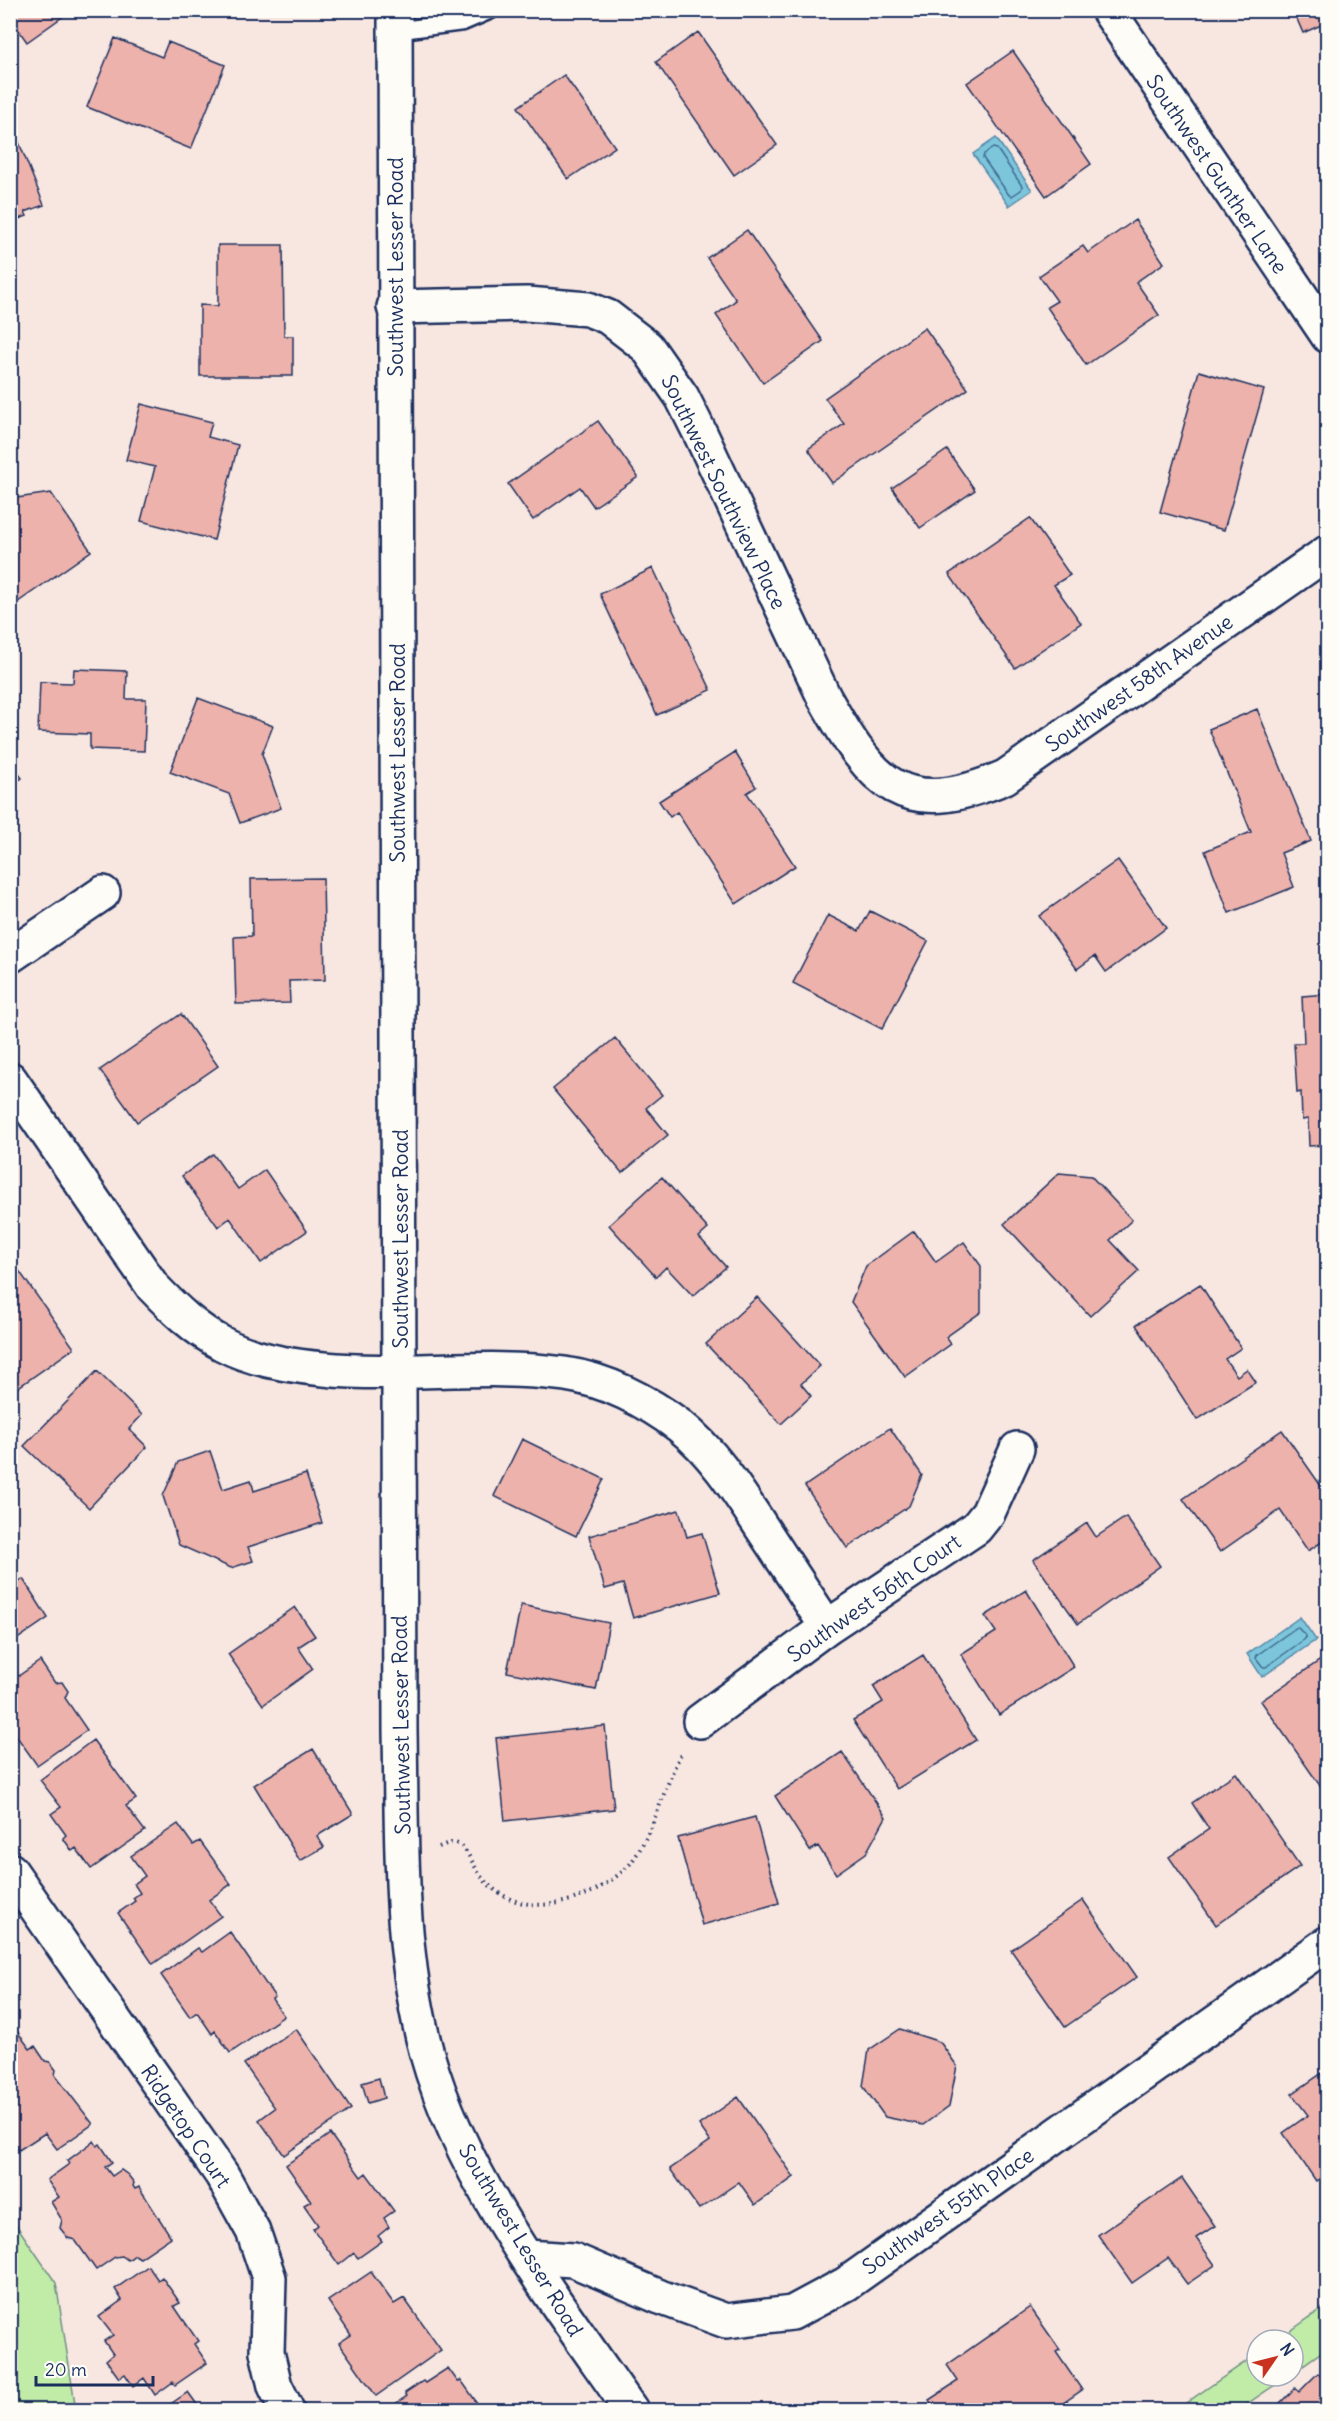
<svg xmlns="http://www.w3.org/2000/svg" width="1338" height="2421" font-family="Delius,sans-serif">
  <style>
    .green { fill: #c1eca8; stroke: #6e8e83; stroke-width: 1.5 }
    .water { fill: #7bc5db; stroke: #5589a9; stroke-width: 1.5 }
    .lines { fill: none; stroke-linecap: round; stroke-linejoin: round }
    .shore { stroke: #416b90; stroke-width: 1.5 }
    .building { fill: #edb2ab; stroke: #1b2f5e; stroke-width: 1.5 }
    .service-casing { stroke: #1b2f5e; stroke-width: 21 }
    .minor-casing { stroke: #1b2f5e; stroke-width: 38 }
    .tertiary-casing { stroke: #1b2f5e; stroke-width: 38 }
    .path { stroke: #1b2f5e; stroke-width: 4; stroke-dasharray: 1.5 4.5; stroke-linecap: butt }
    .service { stroke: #fdfcf7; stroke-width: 16 }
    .minor { stroke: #fdfcf7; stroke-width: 33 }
    .tertiary { stroke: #fdfcf7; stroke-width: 33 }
    .labels { text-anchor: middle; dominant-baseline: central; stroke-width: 5; stroke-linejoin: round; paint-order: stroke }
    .street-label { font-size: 21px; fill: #1b2f5e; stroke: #fdfcf7 }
  </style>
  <rect width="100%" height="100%" fill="#f8e6e0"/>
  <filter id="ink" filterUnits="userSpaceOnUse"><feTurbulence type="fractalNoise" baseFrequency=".0167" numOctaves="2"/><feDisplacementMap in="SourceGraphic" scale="12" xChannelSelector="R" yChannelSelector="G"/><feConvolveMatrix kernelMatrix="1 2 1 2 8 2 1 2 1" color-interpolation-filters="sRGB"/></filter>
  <g filter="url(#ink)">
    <path class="green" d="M10,2216L56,2283L76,2410H11Z
      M1327,2305V2348L1293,2372V2340H1278Z
      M1257,2354V2376H1288L1238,2410H1176Z"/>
    <path class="water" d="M996,138L1032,190L1009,206L973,154Z
      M1300,1617L1316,1640L1262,1677L1247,1654Z"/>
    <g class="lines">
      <path class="shore" d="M993,148L997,149L1022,186L1021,190L1012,196L1009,195L983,158L984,154Z
        M1297,1627L1306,1636L1305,1639L1266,1667H1263L1256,1658L1257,1655Z"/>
    </g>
    <path class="building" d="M10,10H72L27,42L10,18Z
      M1293,10H1328V22L1303,33Z
      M698,32L777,145L734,175L656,62Z
      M115,38L162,57L168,42L225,65L191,149L87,107Z
      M1013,51L1091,164L1046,196L967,83Z
      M564,75L615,147L568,179L518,107Z
      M10,120L44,205L25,212L27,216L10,222Z
      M1135,220L1164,263L1136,282L1159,315L1086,365L1047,307L1057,301L1039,276L1083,246L1088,253Z
      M747,230L823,341L763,383L716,315L736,300L707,258Z
      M218,245H283L284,336H293V376H200V305L218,306Z
      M925,328L968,389L832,483L808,449L844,424L825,398Z
      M1199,371L1264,390L1224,530L1160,512Z
      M141,404L212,422L208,437L238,445L214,540L141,521L155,467L126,460Z
      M598,421L638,477L594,507L580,487L533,520L508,484Z
      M947,450L975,490L920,528L892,488Z
      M51,493L91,551L18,602L10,591V499Z
      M1030,518L1070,575L1054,585L1081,623L1015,668L949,574Z
      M653,568L711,690L657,715L600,594Z
      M74,669L127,671L126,699H146L144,751L90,749V734L38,732L40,682L73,683Z
      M198,698L273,726L262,754L281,808L240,823L229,794L170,772Z
      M1257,709L1311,841L1281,853L1294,887L1229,913L1205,851L1251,832L1209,729Z
      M735,752L756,787L747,793L795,866L736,904L677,812L670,817L659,801Z
      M10,762L22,778L10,786Z
      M1118,860L1166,928L1106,972L1095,956L1077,969L1039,916Z
      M323,878L325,980L289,981L290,1003L236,1004L234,937L252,936L251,879Z
      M870,911L928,941L882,1029L793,983L828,915L859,931Z
      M1328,994V1145L1309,1146L1308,1119L1302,1120L1301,1092L1297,1093L1294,1043H1304L1302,996Z
      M181,1014L218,1066L137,1122L100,1070Z
      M615,1038L662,1095L646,1108L668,1135L622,1173L553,1089Z
      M213,1154L238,1189L265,1170L307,1231L261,1263L230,1218L218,1227L182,1176Z
      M1059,1173L1091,1176L1132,1220L1110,1240L1139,1271L1090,1316L1004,1224Z
      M662,1177L708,1229L699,1237L726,1267L693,1296L666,1267L656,1277L609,1225Z
      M914,1231L936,1262L964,1242L981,1266V1312L946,1337L951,1344L905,1377L851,1302L866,1266Z
      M10,1258L74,1348L10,1393Z
      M1200,1284L1241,1348L1225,1359L1237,1376L1247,1369L1256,1382L1197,1420L1136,1325Z
      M757,1297L820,1366L801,1384L811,1396L781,1424L706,1344Z
      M97,1371L142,1415L129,1429L147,1447L89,1508L24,1446Z
      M890,1428L922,1475L909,1506L847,1548L805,1486Z
      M1282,1430L1328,1496V1538L1308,1551L1280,1510L1220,1552L1183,1499Z
      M522,1439L604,1479L576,1536L494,1496Z
      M210,1451L223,1489L251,1480L254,1491L306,1474L322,1523L248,1547L253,1561L231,1568L179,1545L163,1496L178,1462Z
      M679,1510L687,1537L702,1533L720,1593L633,1618L623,1584L605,1589L589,1536Z
      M1126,1517L1160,1566L1078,1624L1033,1560L1087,1523L1096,1537Z
      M10,1568L19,1581L23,1579L48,1618L10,1644Z
      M1026,1590L1074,1667L999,1715L961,1654L996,1632L985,1616Z
      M521,1605L609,1623L596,1690L507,1672Z
      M295,1607L315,1636L298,1647L313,1669L263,1705L228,1654Z
      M923,1655L976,1740L897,1789L853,1720L883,1702L873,1686Z
      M1328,1655V1787L1323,1790L1261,1701Z
      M40,1661L55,1683L62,1682L68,1691L65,1698L87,1730L37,1765L10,1727V1674L14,1679Z
      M605,1726L614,1809L505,1821L496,1738Z
      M93,1740L136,1799L126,1806L145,1831L91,1869L76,1848L72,1851L63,1838L66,1835L51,1814L61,1807L40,1780Z
      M313,1749L353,1814L317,1836L324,1847L300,1861L254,1785Z
      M842,1752L886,1817L866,1853L836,1874L818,1846L810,1851L775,1796Z
      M1236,1773L1300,1866L1216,1925L1169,1857L1209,1829L1192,1803Z
      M755,1817L779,1903L702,1925L678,1838Z
      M178,1824L193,1845L200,1841L231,1884L209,1900L221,1916L153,1964L118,1913L135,1901L133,1898L140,1893L134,1884L145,1876L131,1856Z
      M1083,1900L1137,1977L1065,2027L1011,1950Z
      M230,1932L275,1997L272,1999L284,2016L230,2053L215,2031L212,2034L197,2012L190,2017L161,1975L198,1948L202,1952Z
      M296,2029L351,2109L284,2155L259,2120L275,2108L244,2064Z
      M900,2029L940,2042L957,2066L949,2106L923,2125L885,2117L863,2086L869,2050Z
      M16,2030L30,2049L35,2046L45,2061L50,2062L56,2070L55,2075L93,2124L57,2149L45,2133L19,2150L10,2137V2034Z
      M1328,2069V2174L1316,2181L1283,2133L1308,2115L1292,2094Z
      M379,2078L384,2098L368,2103L362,2083Z
      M738,2097L794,2177L755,2205L739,2182L699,2209L670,2169L710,2141L699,2125Z
      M330,2134L361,2177L366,2173L394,2211L384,2218L389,2227L378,2236L382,2241L358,2258L354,2253L339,2265L313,2229L318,2225L304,2205L311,2201L286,2165Z
      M94,2141L97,2146L100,2144L112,2162L105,2167L112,2176L121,2170L128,2175L134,2183L133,2186L135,2189L139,2187L171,2237L140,2258L135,2255L128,2260L122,2256L115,2257L96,2270L75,2240L68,2238L60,2228L62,2220L51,2202L59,2197L47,2180L69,2164L67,2161Z
      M1182,2178L1215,2226L1196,2238L1215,2265L1187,2284L1168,2258L1132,2283L1098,2235Z
      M148,2266L158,2280L162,2277L180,2303L174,2306L198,2341L194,2344L207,2363L175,2385L173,2382L155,2395L144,2378L133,2386L125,2374L119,2378L106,2360L113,2354L104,2341L113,2335L99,2317L122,2300L115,2289Z
      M371,2272L394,2304L404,2298L441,2350L376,2396L339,2343L351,2335L328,2301Z
      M1030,2307L1060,2350L1056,2352L1082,2390L1053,2410H936L929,2400L958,2381L947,2365Z
      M448,2368L458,2382L461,2380L482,2410H386L407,2396L405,2393L423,2381L425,2383Z
      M1318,2373L1328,2382V2410H1273L1295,2388L1299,2392Z
      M188,2392L201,2410H162Z"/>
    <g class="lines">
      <g class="service-casing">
        <path id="service" d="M394,31L463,22L491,10"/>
      </g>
      <g class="minor-casing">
        <path id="minor" d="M1108,10L1328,336
          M394,307L527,304L588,309L608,317L647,347L682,397L701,435L824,697C873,784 902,821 1005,777L1328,552
          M10,956L103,893
          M10,1079L153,1287C174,1309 196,1330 223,1344C253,1360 290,1366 324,1369C404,1377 485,1363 565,1374C606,1380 647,1401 680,1426C713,1452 737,1490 760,1525C782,1559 805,1593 827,1627
          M700,1721L827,1627L976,1528L988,1513L1017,1449
          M10,1870L222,2175L253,2231L269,2278L267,2352L275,2386L287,2410
          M527,2257L573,2260L660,2297L726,2321L792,2313L846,2284L1328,1943"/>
      </g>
      <g class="tertiary-casing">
        <path id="tertiary" d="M395,10L400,1730C402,1838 398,1949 427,2054C462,2180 557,2303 631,2410"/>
      </g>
      <path class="path" d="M439,1847C446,1844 454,1840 461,1846C470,1854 475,1870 484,1880C515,1914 560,1909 597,1889C609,1882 621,1874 630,1864C655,1831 663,1788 682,1752"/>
      <use href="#service" class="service"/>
      <use href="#minor" class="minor"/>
      <use href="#tertiary" class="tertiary"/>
    </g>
  </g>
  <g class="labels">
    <g class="street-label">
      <text transform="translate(1217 174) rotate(56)">Southwest Gunther Lane</text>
      <text transform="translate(395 267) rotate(-90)">Southwest Lesser Road</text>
      <text transform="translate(724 492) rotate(64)">Southwest Southview Place</text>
      <text transform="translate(1139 683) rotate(-35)">Southwest 58th Avenue</text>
      <text transform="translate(397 753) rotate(-90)">Southwest Lesser Road</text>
      <text transform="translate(400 1239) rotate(-90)">Southwest Lesser Road</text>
      <text transform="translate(874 1598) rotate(-35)">Southwest 56th Court</text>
      <text transform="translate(401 1725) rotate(-91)">Southwest Lesser Road</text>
      <text transform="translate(186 2126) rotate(56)">Ridgetop Court</text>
      <text transform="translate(948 2211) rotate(-35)">Southwest 55th Place</text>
      <text transform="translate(521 2240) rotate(59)">Southwest Lesser Road</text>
    </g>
  </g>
  <rect width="1338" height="2421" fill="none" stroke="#fdfcf7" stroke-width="36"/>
  <rect x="18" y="18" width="1302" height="2385" fill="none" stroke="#1b2f5e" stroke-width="2" filter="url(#ink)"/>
  <g transform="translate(1275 2358) rotate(55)"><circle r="28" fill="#fdfcf7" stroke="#a3aaba" stroke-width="1.5"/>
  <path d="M0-4.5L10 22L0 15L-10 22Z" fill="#c8321e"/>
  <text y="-9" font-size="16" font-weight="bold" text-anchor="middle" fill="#1b2f5e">N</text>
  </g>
  <path d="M36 2376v9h117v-9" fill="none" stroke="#1b2f5e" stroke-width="3"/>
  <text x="45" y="2376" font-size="18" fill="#1b2f5e" stroke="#fdfcf7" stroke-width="4.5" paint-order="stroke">20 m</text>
</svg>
